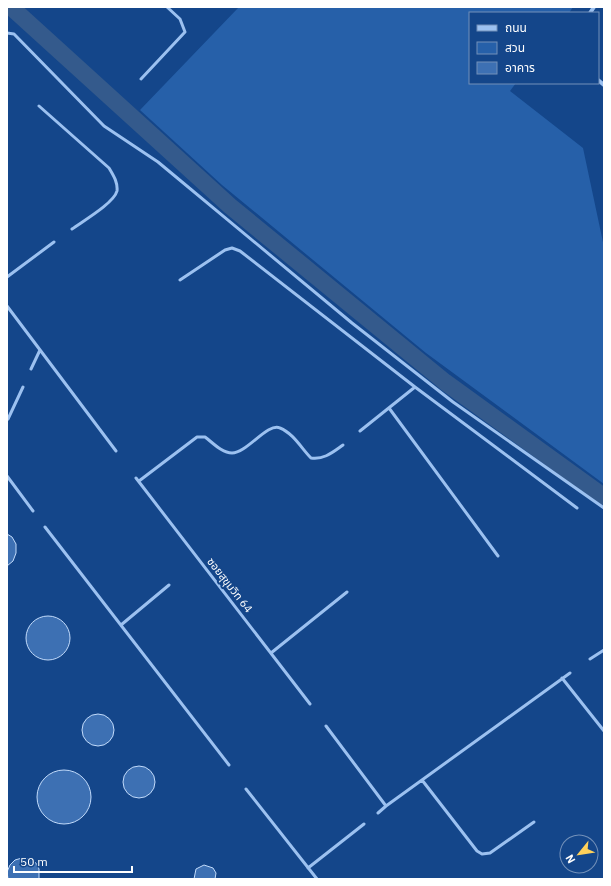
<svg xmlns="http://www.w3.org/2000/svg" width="611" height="886" font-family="'IBM Plex Sans','Noto Sans Thai',sans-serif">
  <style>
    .green { fill: #2660a9 }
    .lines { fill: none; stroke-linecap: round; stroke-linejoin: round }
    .canal { stroke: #345a8c; stroke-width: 17 }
    .building { fill: #3d70b3; stroke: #c2dbfb }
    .service { stroke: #9cc1f0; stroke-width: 3 }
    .minor { stroke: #9cc1f0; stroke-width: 4 }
    .labels { text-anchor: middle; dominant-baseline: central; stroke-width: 4; stroke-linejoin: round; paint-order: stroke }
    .street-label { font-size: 11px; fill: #fff; stroke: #14468a }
  </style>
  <rect width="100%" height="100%" fill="#14468a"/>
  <path class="green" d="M239,7H573L569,13H470V83H516L510,91L583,148L604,247V484L426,353L222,185L140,110Z"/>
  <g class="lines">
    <path class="canal" d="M11,7L230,206L445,382L604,497"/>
  </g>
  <path class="building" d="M7,534L12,537L16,544V553L13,561L7,566Z
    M26 638a22 22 0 1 1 44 0a22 22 0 1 1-44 0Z
    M82 730a16 16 0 1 1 32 0a16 16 0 1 1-32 0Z
    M123 782a16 16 0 1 1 32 0a16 16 0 1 1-32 0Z
    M37 797a27 27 0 1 1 54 0a27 27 0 1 1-54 0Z
    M22,858L30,859L36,863L39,869V879H8L7,872L10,865L15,860Z
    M204,865L213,868L216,873L215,879H194L196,869Z"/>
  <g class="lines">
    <path class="service" d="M7,33L14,34L104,126L158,162L352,323L453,402L604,508
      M141,79L185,32L180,19L167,7
      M39,106L109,168C113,175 118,182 117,191C114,203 83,221 72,229
      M7,277L54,242
      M180,280L225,250L232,248L240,251L415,387
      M7,306L116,451
      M31,369L40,350
      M389,408L498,556
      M8,419L23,387
      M360,431L415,387L577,508
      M7,476L33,511
      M136,478L310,704
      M139,481L197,437H205C213,443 222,453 232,453C247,453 268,422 280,428C293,433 302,449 311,458C324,460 333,452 343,445
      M45,527L229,765
      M121,625L169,585
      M271,653L347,592
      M590,659L604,650
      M562,678L604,731
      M326,726L386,806L378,813
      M422,780L477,851L482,854L490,853L534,822
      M246,789L317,879
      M386,806L570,673
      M308,868L364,824"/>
    <path class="minor" d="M590,13L594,7
      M598,80L604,85"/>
  </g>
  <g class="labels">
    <g class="street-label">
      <text transform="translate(230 585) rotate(52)">ซอยสุขุมวิท 64</text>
    </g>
  </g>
  <rect width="611" height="886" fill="none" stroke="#ffffff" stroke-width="16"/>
  <rect x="469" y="12" width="130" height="72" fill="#14468a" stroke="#7290b9"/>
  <rect x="477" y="25" width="20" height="6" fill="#9cc1f0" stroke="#7290b9"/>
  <text x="505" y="32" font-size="12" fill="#ffffff">ถนน</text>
  <rect x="477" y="42" width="20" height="12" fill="#2660a9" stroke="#7290b9"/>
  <text x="505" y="52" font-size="12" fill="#ffffff">สวน</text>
  <rect x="477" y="62" width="20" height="12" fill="#3d70b3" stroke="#7290b9"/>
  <text x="505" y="72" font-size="12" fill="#ffffff">อาคาร</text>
  <g transform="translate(579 854) rotate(240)"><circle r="19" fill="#14468a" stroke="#7290b9"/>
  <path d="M0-3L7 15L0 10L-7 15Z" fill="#ffd15a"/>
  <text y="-6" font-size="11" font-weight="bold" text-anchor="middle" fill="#ffffff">N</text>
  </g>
  <path d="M14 866v6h118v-6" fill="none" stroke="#ffffff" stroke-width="2"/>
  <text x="20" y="866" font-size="12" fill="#ffffff" stroke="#14468a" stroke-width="3" paint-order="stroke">50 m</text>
</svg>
